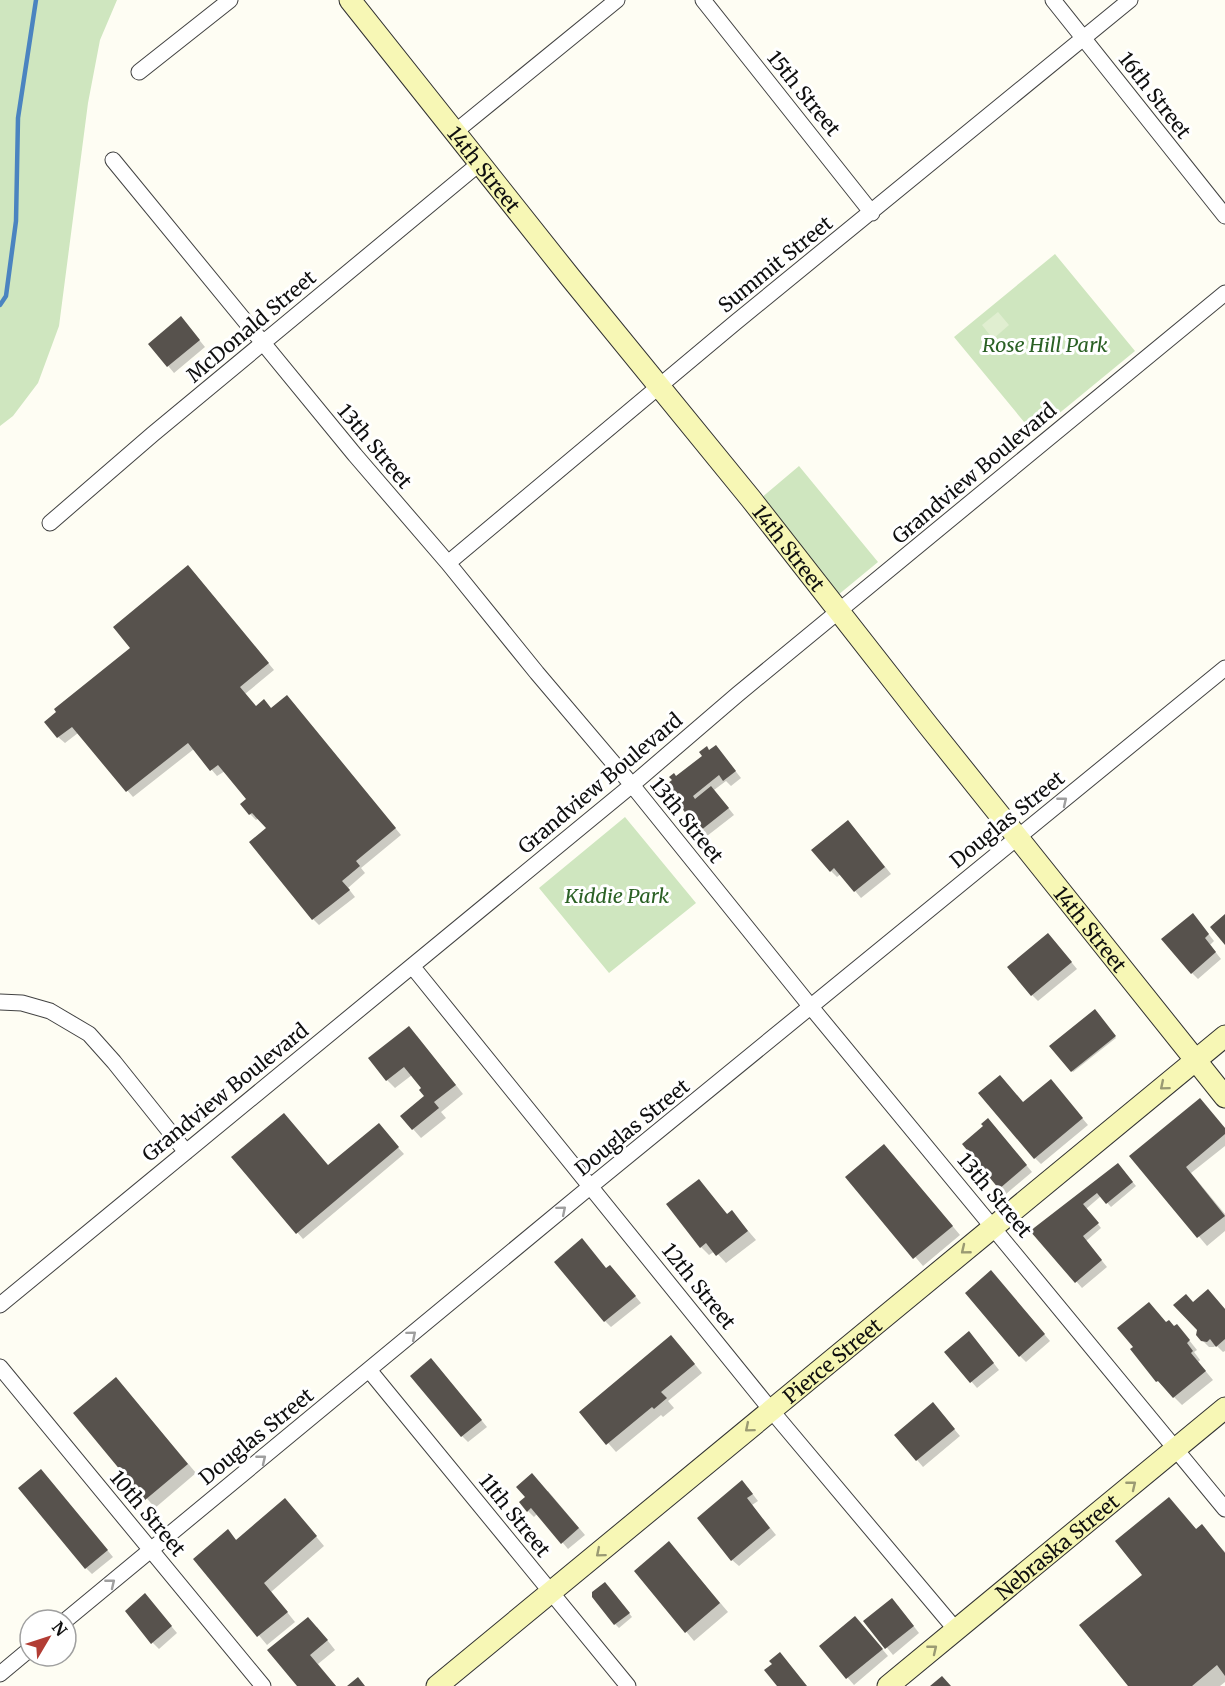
<svg xmlns="http://www.w3.org/2000/svg" width="1225" height="1686" font-family="Merriweather,serif">
  <style>
    .green { fill: #cfe6bf }
    .pitch { fill: #e0eed0 }
    .shadow { fill: #0003 }
    .lines { fill: none; stroke-linecap: round; stroke-linejoin: round }
    .stream { stroke: #4b84c0; stroke-width: 4.5 }
    .building { fill: #57524d }
    .street-casing { stroke: #424242; stroke-width: 17 }
    .secondary-casing { stroke: #313131; stroke-width: 23 }
    .street { stroke: #fff; stroke-width: 15 }
    .secondary { stroke: #f7f7b5; stroke-width: 21 }
    .oneway { stroke: #9f9f9f }
    .oneway2 { stroke: #9a9a73 }
    .labels { text-anchor: middle; dominant-baseline: central; stroke-width: 6; stroke-linejoin: round; paint-order: stroke }
    .street-label { font-size: 20px; fill: #0f0f0f; stroke: #fff }
    .park-label { font-size: 20px; font-style: italic; fill: #2b6125; stroke: #fff }
  </style>
  <rect width="100%" height="100%" fill="#fefdf3"/>
  <path class="green" d="M0,0H117L100,40L88,103L59,326L38,383L13,416L0,426Z
    M1055,254L1135,351L1034,434L954,337Z
    M799,466L878,562L838,595L760,499Z
    M625,817L696,903L609,973L539,888Z"/>
  <path class="pitch" d="M998,312L1009,325L993,339L982,325Z"/>
  <path class="shadow" d="M187,325L205,347L174,373L150,344Z
    M194,573L274,670L245,694L256,708L272,710L293,703L401,835L361,868L365,873L348,888L355,897L319,925L313,919L268,828L259,818L256,820L250,814L248,799L225,771L217,776L194,749L133,797L78,733L65,743L58,737Z
    M710,752L722,754L741,778L731,786L726,781L714,790L734,815L707,836L666,786Z
    M854,828L891,874L861,898L841,874L837,877L831,871L813,850Z
    M1199,922L1214,941L1210,945L1221,959L1198,979L1192,973Z
    M1054,941L1077,969L1038,1001L1032,995Z
    M1095,1011L1116,1038L1073,1072L1051,1046Z
    M417,1036L463,1094L441,1112L446,1118L421,1138L413,1129L426,1096L423,1088L412,1075L395,1088L387,1080Z
    M1057,1088L1088,1125L1041,1164L1035,1158L1023,1104Z
    M985,1126H994L1032,1172L1006,1194L1000,1188Z
    M1225,1129V1146L1191,1173L1225,1214V1231L1207,1246L1131,1156Z
    M382,1130L404,1154L303,1239L233,1158L329,1167Z
    M892,1154L960,1235L923,1266L847,1177Z
    M1121,1168L1136,1186L1111,1207L1101,1196L1086,1209L1101,1228L1086,1241L1107,1267L1082,1288L1033,1231Z
    M699,1181L728,1215L732,1212L756,1240L726,1263L715,1251L709,1255L701,1247Z
    M607,1269L616,1273L641,1303L611,1327L605,1321Z
    M997,1278L1050,1341L1026,1362L1020,1356Z
    M1193,1303L1225,1310V1351L1223,1352L1216,1345L1214,1347H1209L1202,1340L1198,1331Z
    M1167,1323L1185,1335L1197,1350L1194,1352L1200,1360L1198,1362L1213,1380L1182,1405L1158,1381Z
    M975,1339L999,1370L977,1388L946,1352Z
    M679,1345L702,1373L668,1401L674,1408L663,1417L661,1415L616,1452L581,1412Z
    M437,1366L487,1427L468,1442L462,1436Z
    M124,1388L196,1473L155,1508L75,1413Z
    M939,1411L960,1436L923,1467L896,1435Z
    M47,1477L113,1557L92,1574L86,1568Z
    M748,1488L758,1501L752,1505L776,1535L739,1566L732,1560Z
    M548,1491L585,1535L568,1549L538,1513L534,1517L528,1511Z
    M1169,1499L1197,1530L1202,1527L1225,1552V1682L1220,1686H1130L1144,1575Z
    M293,1509L324,1546L271,1592L295,1622L267,1645L195,1559L228,1531L237,1541Z
    M677,1552L728,1612L694,1641L636,1571Z
    M609,1587L632,1617L619,1628L615,1624Z
    M151,1602L177,1633L159,1649L153,1643Z
    M898,1606L919,1633L893,1655L865,1621Z
    M861,1624L888,1656L854,1685L821,1647Z
    M317,1627L335,1650L318,1664L336,1686H299Z"/>
  <g class="lines">
    <path class="stream" d="M0,305L6,296L16,221L18,118L36,0"/>
  </g>
  <path class="building" d="M181,316L200,340L167,367L148,344Z
    M188,565L269,663L240,687L256,706L264,699L271,708L287,695L396,828L356,861L360,866L342,881L350,890L312,920L249,842L266,828L252,813L249,815L240,804L246,799L218,765L210,771L188,743L126,792L72,727L57,738L44,722L56,712L54,709L130,648L113,627Z
    M716,745L736,771L723,781L719,775L693,796L695,799L711,786L729,808L700,831L664,786L672,780L669,777L674,773L676,776L702,756L699,752L707,746L709,750Z
    M848,820L885,867L854,892L834,868L830,872L811,850Z
    M1193,913L1209,934L1205,938L1216,952L1191,974L1161,939Z
    M1225,914V945L1210,927Z
    M1048,933L1072,962L1031,996L1007,967Z
    M1095,1009L1116,1036L1071,1072L1049,1046Z
    M409,1026L456,1085L434,1102L439,1108L412,1130L400,1116L424,1096L419,1090L421,1088L404,1067L386,1081L368,1058Z
    M1000,1075L1023,1102L1051,1079L1083,1118L1034,1159L978,1093Z
    M1200,1098L1225,1128V1134L1186,1167L1225,1216L1197,1238L1129,1156Z
    M284,1113L328,1165L379,1123L399,1147L296,1234L231,1157Z
    M988,1118L1027,1165L999,1189L962,1144L983,1126L981,1124Z
    M884,1144L953,1226L913,1259L845,1177Z
    M1118,1163L1133,1182L1106,1204L1097,1193L1083,1204L1099,1223L1083,1236L1102,1260L1075,1283L1030,1231Z
    M699,1179L727,1214L732,1210L748,1231L716,1256L706,1243L700,1248L666,1204Z
    M582,1238L606,1268L610,1265L636,1296L604,1322L554,1262Z
    M991,1270L1045,1334L1019,1357L965,1293Z
    M1208,1289L1225,1309V1339L1216,1347L1210,1339L1207,1342L1201,1341L1196,1335L1197,1330L1173,1305L1186,1294L1193,1302Z
    M1149,1302L1166,1322L1169,1320L1174,1326L1177,1324L1190,1340L1187,1343L1193,1351L1191,1353L1206,1371L1173,1398L1158,1381L1156,1382L1130,1349L1133,1347L1117,1328Z
    M969,1331L994,1363L970,1383L944,1352Z
    M671,1335L695,1364L661,1392L667,1398L654,1409L652,1407L606,1445L579,1412Z
    M431,1358L482,1420L461,1437L410,1376Z
    M116,1377L188,1464L145,1500L73,1413Z
    M933,1402L955,1429L916,1461L894,1435Z
    M41,1469L108,1550L85,1569L18,1488Z
    M532,1473L579,1528L561,1544L531,1508L527,1512L519,1502L525,1497L516,1487Z
    M742,1480L753,1494L747,1498L770,1528L731,1561L697,1518Z
    M1169,1497L1196,1529L1202,1524L1225,1553V1676L1217,1665L1192,1686H1128L1079,1625L1142,1575L1115,1541Z
    M285,1498L317,1536L264,1583L288,1612L257,1637L193,1559L228,1529L236,1540Z
    M669,1541L720,1603L685,1633L634,1571Z
    M605,1582L630,1613L614,1625L592,1597V1592Z
    M145,1593L172,1626L151,1644L125,1611Z
    M892,1598L914,1626L885,1649L863,1621Z
    M855,1616L883,1649L846,1679L819,1646Z
    M308,1617L328,1640L310,1655L336,1686H297L267,1650Z
    M780,1652L807,1686H777L764,1670L772,1664L769,1661Z
    M942,1676L951,1686H930Z
    M358,1677L365,1686H347Z"/>
  <g class="lines">
    <g class="street-casing">
      <path id="street" d="M703,0L872,213
        M1053,0L1225,216
        M139,72L230,0
        M455,132L617,0
        M113,160L355,455L448,563L537,673L632,785L811,1007L1225,1509
        M50,523L153,434L480,163
        M448,563L736,322L1130,0
        M412,966L771,1410L956,1630
        M0,1002L22,1003L50,1011L89,1034L114,1062L186,1152
        M0,1305L632,785L738,694L1225,293
        M0,1367L263,1686
        M369,1370L628,1686
        M66,1620L591,1186L1225,668
        M0,1674L30,1649"/>
    </g>
    <g class="secondary-casing">
      <g id="secondary">
        <path id="s1" d="M350,0L570,277L751,499L927,724L1225,1097"/>
        <path id="s2" d="M437,1686L1225,1036"/>
        <path id="s3" d="M888,1686L1225,1408"/>
      </g>
    </g>
    <use href="#street" class="street"/>
    <use href="#secondary" class="secondary"/>
  </g>
  <defs><path id="oneway-chevron" d="M-2-3.5L2.5 0L-2 3.5" fill="none" stroke-width="1.6" stroke-linecap="round" stroke-linejoin="round" transform="scale(1.5)"/></defs>
  <g class="oneway">
    <use href="#oneway-chevron" transform="translate(1063 801) rotate(-39)"/>
    <use href="#oneway-chevron" transform="translate(562 1210) rotate(-40)"/>
    <use href="#oneway-chevron" transform="translate(412 1335) rotate(-40)"/>
    <use href="#oneway-chevron" transform="translate(262 1459) rotate(-39)"/>
    <use href="#oneway-chevron" transform="translate(111 1583) rotate(-39)"/>
  </g>
  <g class="oneway2">
    <use href="#oneway-chevron" transform="translate(1164 1086) rotate(140)"/>
    <use href="#oneway-chevron" transform="translate(965 1250) rotate(141)"/>
    <use href="#oneway-chevron" transform="translate(749 1428) rotate(140)"/>
    <use href="#oneway-chevron" transform="translate(1132 1485) rotate(-39)"/>
    <use href="#oneway-chevron" transform="translate(600 1553) rotate(140)"/>
    <use href="#oneway-chevron" transform="translate(933 1649) rotate(-39)"/>
  </g>
  <g class="labels">
    <g class="street-label">
      <text transform="translate(804 93) rotate(51)">15th Street</text>
      <text transform="translate(1155 95) rotate(52)">16th Street</text>
      <text stroke="none"><textPath href="#s1" startOffset="216">14th Street</textPath></text>
      <text transform="translate(775 264) rotate(-39)">Summit Street</text>
      <text transform="translate(251 326) rotate(-40)">McDonald Street</text>
      <text transform="translate(375 446) rotate(50)">13th Street</text>
      <text transform="translate(974 473) rotate(-40)">Grandview Boulevard</text>
      <text stroke="none"><textPath href="#s1" startOffset="702">14th Street</textPath></text>
      <text transform="translate(600 783) rotate(-40)">Grandview Boulevard</text>
      <text transform="translate(1007 819) rotate(-39)">Douglas Street</text>
      <text transform="translate(687 820) rotate(51)">13th Street</text>
      <text stroke="none"><textPath href="#s1" startOffset="1188">14th Street</textPath></text>
      <text transform="translate(225 1092) rotate(-39)">Grandview Boulevard</text>
      <text transform="translate(632 1127) rotate(-39)">Douglas Street</text>
      <text transform="translate(995 1195) rotate(50)">13th Street</text>
      <text transform="translate(699 1286) rotate(51)">12th Street</text>
      <text stroke="none"><textPath href="#s2" startOffset="512">Pierce Street</textPath></text>
      <text transform="translate(256 1436) rotate(-39)">Douglas Street</text>
      <text transform="translate(148 1513) rotate(50)">10th Street</text>
      <text transform="translate(515 1515) rotate(51)">11th Street</text>
      <text stroke="none"><textPath href="#s3" startOffset="219">Nebraska Street</textPath></text>
    </g>
    <g class="park-label">
      <text x="1045" y="344">Rose Hill Park</text>
      <text x="617" y="895">Kiddie Park</text>
    </g>
  </g>
  <g transform="translate(48 1638) rotate(51)"><circle r="28" fill="#ffffff" stroke="#9f9f9f" stroke-width="1.5"/>
  <path d="M0-4.5L10 22L0 15L-10 22Z" fill="#b23d34"/>
  <text y="-9" font-size="16" font-weight="bold" text-anchor="middle" fill="#0f0f0f">N</text>
  </g>
</svg>
